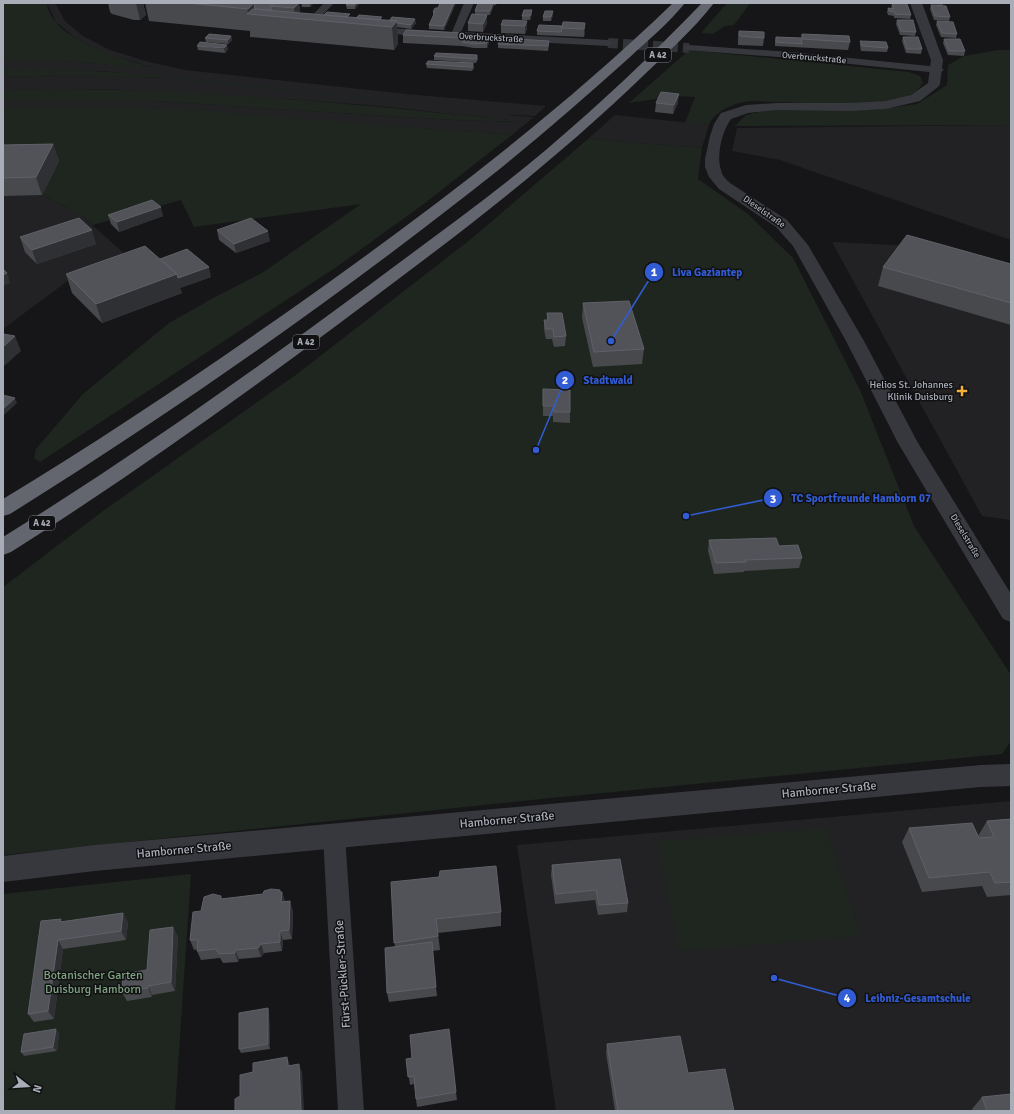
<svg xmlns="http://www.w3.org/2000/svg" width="1014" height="1114" font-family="Signika,sans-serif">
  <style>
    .built { fill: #222225 }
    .green { fill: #1e261f }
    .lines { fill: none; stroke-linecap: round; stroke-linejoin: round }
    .minor-tunnel { stroke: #333438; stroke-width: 10; stroke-dasharray: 10 5; stroke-linecap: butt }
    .minor { fill: #37383d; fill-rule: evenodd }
    .tertiary { fill: #37383d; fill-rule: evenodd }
    .motorway { fill: #63666e; fill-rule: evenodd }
    .wall { fill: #47494d }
    .shaded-wall { fill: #2f3033 }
    .building { fill: #525359; stroke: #5f6168 }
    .poi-dot { fill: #f2b134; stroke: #111113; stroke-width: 1.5 }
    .labels { text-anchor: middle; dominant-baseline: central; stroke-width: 3; stroke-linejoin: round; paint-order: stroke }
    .far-street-label { font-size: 9px; fill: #a8adb8; stroke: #111113 }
    .shield { fill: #111113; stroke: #7b7e86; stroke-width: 1 }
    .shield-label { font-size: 9px; font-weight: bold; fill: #a8adb8 }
    .poi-label { font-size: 10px; fill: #a8adb8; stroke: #111113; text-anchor: end }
    .near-street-label { font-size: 12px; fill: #a8adb8; stroke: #111113 }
    .near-park-label { font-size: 12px; fill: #7fa381; stroke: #111113 }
    .leader { fill: none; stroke: #325cd3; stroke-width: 1.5 }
    .callout-dot { fill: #325cd3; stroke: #111113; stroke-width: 1.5 }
    .mark-label { font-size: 12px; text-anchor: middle; font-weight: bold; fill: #fff }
    .callout-label { font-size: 11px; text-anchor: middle; font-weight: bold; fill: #325cd3; stroke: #111113; stroke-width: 3; stroke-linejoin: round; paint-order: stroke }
  </style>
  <rect width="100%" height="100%" fill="#161618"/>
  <path class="built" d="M47,3H55L65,21L83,36L110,50L149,62L185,70L406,94L546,106L535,116L496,114L534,117L512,135L148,108H3V101H153L453,120L526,122L380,106L287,99L104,89L3,90V77L65,75L115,76L169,78L396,102L103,71L3,70V61H64L155,68L103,53L75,38L56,22Z
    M615,115L709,125L702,148L588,139Z
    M1011,125V240L780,160L732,151L737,128Z
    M59,161L42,195L81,215L126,255L81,271L3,329V163Z
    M832,242L955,248L1011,265V520L982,516Z
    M1011,801V1111H556L517,845Z"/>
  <path class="green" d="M3,3H47C51,41 128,61 159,69L64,61H3Z
    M727,3H750L734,25L725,26L713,34L701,33Z
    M689,50L909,72L920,76L923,83C920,87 916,92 912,94C885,108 811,103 779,102C767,102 752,100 740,103C728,106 713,114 709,125L685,123L695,97L676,96L629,103Z
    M998,50H1011V125L735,126L746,115L768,110H874L917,104L947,85L948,65L964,56Z
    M56,69C191,74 324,97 459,106L384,101L169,78L65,75L3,77V70Z
    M54,89C212,89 370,105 528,122L453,120L153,101H3V90Z
    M20,107L148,108L194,110L512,135L421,206L338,266L40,462L34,458L36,449L83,394L169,323L215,297L262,273L361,204L194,227L181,200L93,225L81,215L42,195L58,161L3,163V108Z
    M588,139L702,148L698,179L748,214L793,258L860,390L914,526L1011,675V741L1002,754L551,798L3,855V587L103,511L297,374L471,239Z
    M826,828L861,936L679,951L657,841Z
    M191,874L175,1111H3V894Z"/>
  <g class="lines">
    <path class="minor-tunnel" d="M608,43L689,48"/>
    <path class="minor" d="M324,3H334L311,27H305L303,25L305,23Z
      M464,3H474L461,32L608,40L613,43L608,46L459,38L455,39L451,37L372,33L367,30L372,27L452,32Z
      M689,45L791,52L939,67L944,70L939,73L791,58L686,50L684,48L686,46Z
      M334,826L342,829L345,836L364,1111H338L323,836L326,829Z"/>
    <path class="tertiary" d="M910,3H922L943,60L940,84L938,87L920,101L886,109L851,111L776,110L748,113L731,119C722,131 716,156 721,170C722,176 726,179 730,183L787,220L808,245L864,341L918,443L1011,594V622L1003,619L898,443L846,341L793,246L776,227L719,189L709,177L705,167V159L710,136L714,124L721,113L746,105L776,103H851L886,101L911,95L928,83L931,60Z
      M1011,764V786L981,787L95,871L3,882V856L95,845L981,765Z"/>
    <path class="motorway" d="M673,3H685C669,23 648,40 630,57C588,95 545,132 501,168C345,292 180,408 10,514L3,516V499C112,433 217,362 321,288C444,200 564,108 673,3Z
      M702,3H714C694,29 668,52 645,74C575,142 499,203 421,262C288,363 153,462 11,552L3,555V537C129,459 249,374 368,286C428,241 490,197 547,149C601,103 653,54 702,3Z"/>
  </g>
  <path class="wall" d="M108,3H143L146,15L140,20H134L112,14L110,12Z
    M145,3H259L273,4L299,3L300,11L298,13L416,23L411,29L397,27L398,44L394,50L250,37V31L149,21Z
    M301,3H314L310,7H302Z
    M348,3H360L355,9H347L346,5Z
    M440,3H456L444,30L429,29V25L433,16V12L438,8Z
    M478,3H497L496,5H494L490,15H487V23L483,32L468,31V23L475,14V11Z
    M892,3L911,15L910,19L894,18V16L888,15L887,12L888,8L891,9Z
    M928,3H943V5L928,4Z
    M931,5L950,17L949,21L934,20L930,9Z
    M532,10V14L530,20H522V16Z
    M553,15L551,21H543V17Z
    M897,20L916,32L915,36L900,35L896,24Z
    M527,21V29L525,34L501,33V25Z
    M937,21L957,34L956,38L941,37L936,25Z
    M585,23V32L584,37L537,35V31L562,26Z
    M739,31L764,38L763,46L738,45V39Z
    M802,34L850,42L848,50L775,46V41L776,37L801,38Z
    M403,35L464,37L489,42L487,48H474L462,46L403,43Z
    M231,36L232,40L228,44L206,42L205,38Z
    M903,37L922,49L921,54L906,53L902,41Z
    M944,39L965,51L964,56L948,55L943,43Z
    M860,41L888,48L887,52L861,51L860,45Z
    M498,44L549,45L548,51L498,48Z
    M197,46L228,49L225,53L198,50Z
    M477,55L478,59L476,63L434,60V56Z
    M473,63L474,68L472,71L427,68L426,64Z
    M656,103H678L673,114L655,112Z
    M53,144L59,161L42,195L3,196V145Z
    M108,215L163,216L119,232L111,224Z
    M217,230L270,241L236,253L219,240Z
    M20,237L96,244L37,264L25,252Z
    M160,259L211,277L180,288L182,293L102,323L72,293L66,274Z
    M1011,264V325L878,286L883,267Z
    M583,303L644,349L642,364L593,367L582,318Z
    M547,313L566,336L565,346L554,347L552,339H546L544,330V320H547Z
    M543,389L570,412V423L553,422V416H543Z
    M709,540L779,546L802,558L799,568L744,571V572L714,574L708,551Z
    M1011,819V895L987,897L982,886L922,892L902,842L909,828L980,838L978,836L987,821Z
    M552,865L628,903L627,912L598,915L595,900L555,904L551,875Z
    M391,882L501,912V926L438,933L440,950L432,951L437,996L389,1002L387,993L395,947Z
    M282,892L285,902L293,911L292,939L283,940L282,951L264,953L261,957L239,959L238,962L223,963L220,958L201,960L197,951V949L194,950L190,940L201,911L222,899Z
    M123,913L128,923L126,940L63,949L54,1019L34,1022L28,1014L63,922Z
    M178,936L175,991L152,995V997L127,1001L122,992L147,970Z
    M268,1008L269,1012L270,1049L241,1053L239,1049Z
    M56,1029L59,1034L57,1051L24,1056L21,1052Z
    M607,1044L688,1073L734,1111H615L606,1053Z
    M406,1059L456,1092L457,1100L417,1107L414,1084L410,1085Z
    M982,1097L1011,1111H973L972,1109Z"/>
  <path class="shaded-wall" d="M136,3H143L146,15L140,20Z
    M254,3L256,15H248L247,5Z
    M299,3L300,11L295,16L294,8Z
    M310,3H314L310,7Z
    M356,3H360L355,9V5Z
    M454,3H456L444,30V26Z
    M493,3H494V5L490,15V11Z
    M532,10V14L530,20V16Z
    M553,11V15L551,21V17Z
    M487,15V23L483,32V24Z
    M415,19L416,23L411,29V25Z
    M397,21L398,44L394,50L392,27Z
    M527,21V29L525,34V26Z
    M585,23V32L584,37V29Z
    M464,33V41L462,42V38Z
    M231,36L232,40L228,44V40Z
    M489,38V42L487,48V43Z
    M227,45L228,49L225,53L224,48Z
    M679,94L678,103L673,114L674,105Z
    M53,144L59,161L42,195L36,177Z
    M161,207L163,216L119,232L117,222Z
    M92,230L96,244L37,264L32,250Z
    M268,231L270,241L236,253L234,244Z
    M209,267L211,277L180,288L182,293L102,323L96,304L177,274Z
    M7,273L10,283L3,286V275Z
    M15,336L21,351L3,367V347Z
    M15,398L17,403L3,416V409Z
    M280,890L282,895V892L285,902H281Z
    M290,901L293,911L292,939L289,930Z
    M123,913L128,923L126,940L121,931Z
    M173,927L178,936L175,991L171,982Z
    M280,931L283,940L282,951L280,942Z
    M58,940L63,949L54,1019L48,1011Z
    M261,944L264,953L261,957L258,948Z
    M235,950L239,959L238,962L235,953Z
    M148,986L152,995V997L148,988Z
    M268,1008L269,1012L270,1049L268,1044Z
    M56,1029L59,1034L57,1051L53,1047Z
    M287,1057L290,1065L291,1075L288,1066Z
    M299,1064L302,1072L304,1111H301Z"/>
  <path class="building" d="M188,3H254L248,9Z
    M254,3H259L273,4L271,6V10L255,9Z
    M274,3H299L294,8L271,6Z
    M348,3H356L355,5H346Z
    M440,3H454L444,26L429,25L435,12H433L435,8H438Z
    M478,3H493L490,11H475Z
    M892,3L907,4L911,15L895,14V12L889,11L888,8L894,9Z
    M931,5L946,6L950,17L935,16Z
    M253,9L397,21L392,27L247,14Z
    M524,10H532L530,16H522Z
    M545,11H553L551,17H543Z
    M327,12L350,14L347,17L324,15Z
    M472,14L487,15L483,24L468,23Z
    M359,15L382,17L379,20L356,18Z
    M392,17L415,19L411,25L397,23V21H389Z
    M503,20L527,21L525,26L501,25Z
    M897,20H913L916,32L901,31Z
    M937,21L953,22L957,34L942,33Z
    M563,22H567L585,23L584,29L562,28Z
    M539,25L562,26L561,32L537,31Z
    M406,30L464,33L462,38L403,35Z
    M739,31L764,32V38L739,36Z
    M209,34L231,36L228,40L205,38Z
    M802,34L849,36L850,42L802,39Z
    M464,37L489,38L487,43L474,44L462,42Z
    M776,37L801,38L802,44L776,42Z
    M903,37H918L922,49H907Z
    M500,38L549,41L548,46L498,44Z
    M944,39H960L965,51H949Z
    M860,41L886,42L888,48L862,46Z
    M200,42L227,45L224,48L197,46Z
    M436,53L477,55L476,59L434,56Z
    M428,61L473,63L472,67L426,64Z
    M661,92L679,94L674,105L656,103Z
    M53,144L36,177L3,178V145Z
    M152,200L161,207L117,222L108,215Z
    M79,218L92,230L32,250L20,237Z
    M251,218L268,231L234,244L217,230Z
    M907,235L1011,264V303L883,267Z
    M145,246L177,274L96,304L66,274Z
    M187,249L209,267L178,278L177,274L160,259Z
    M3,269L7,273L3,275Z
    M629,301L644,349L594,352L583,303Z
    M547,313H562L566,336L554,337L553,329H546L544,320H548Z
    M3,334L15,336L3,347Z
    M543,389L570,390V412H554V406H543Z
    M3,395L15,398L3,409Z
    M776,538L779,546L798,545L802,558L745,560L746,562L716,563L709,540Z
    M1011,819V882L995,883L990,872L929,878L909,828L972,823L979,838L994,837L987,821Z
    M620,859L628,903L599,905L596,890L556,894L552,865Z
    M496,866L501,912L436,919L438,936L394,943L391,882L439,877L440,871Z
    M271,889L280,890V892H282L281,902L290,901L289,930L280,931V942L261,944L258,948L235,950V953L219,954L216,949L197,951L198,940H190L193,912L201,911L204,897L213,894L221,896V899L263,894L264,891Z
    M123,913L121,931L58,940L48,1011L28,1014L41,921L61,919L60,922Z
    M173,927L171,982L148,986V988L122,992L123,974L147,970L150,930Z
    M432,942L436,987L387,993L385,948Z
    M268,1008V1044L239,1049V1013Z
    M56,1029L53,1047L21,1052L24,1034Z
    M449,1029L456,1092L416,1099L414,1076L408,1077L406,1059L412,1058L410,1035Z
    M680,1036L688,1073L725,1069L734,1111H618L607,1044Z
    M287,1057L288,1066L299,1064L301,1111H235V1099L240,1096V1075L253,1072V1063Z
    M1011,1094V1111H987L982,1097Z"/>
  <path class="poi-dot" d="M960 385h4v4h4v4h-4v4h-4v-4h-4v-4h4z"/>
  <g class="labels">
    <g class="far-street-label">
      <text transform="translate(491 38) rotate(3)">Overbruckstraße</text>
      <text transform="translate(814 58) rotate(5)">Overbruckstraße</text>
      <text transform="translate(764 212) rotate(35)">Dieselstraße</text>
      <text transform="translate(965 536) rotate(59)">Dieselstraße</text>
    </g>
    <g class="shield">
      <rect x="645" y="48" width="26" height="14" rx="3"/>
      <rect x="293" y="335" width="26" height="14" rx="3"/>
      <rect x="29" y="516" width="26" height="14" rx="3"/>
    </g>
    <g class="shield-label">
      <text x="658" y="55">A 42</text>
      <text x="306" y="342">A 42</text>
      <text x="42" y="523">A 42</text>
    </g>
    <g class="poi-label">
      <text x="953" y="385">Helios St. Johannes<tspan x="953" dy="12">Klinik Duisburg</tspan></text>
    </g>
    <g class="near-street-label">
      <text transform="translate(829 790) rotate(-5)">Hamborner Straße</text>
      <text transform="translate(507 820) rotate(-5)">Hamborner Straße</text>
      <text transform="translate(184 850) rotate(-5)">Hamborner Straße</text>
      <text transform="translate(343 974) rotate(-94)">Fürst-Pückler-Straße</text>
    </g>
    <g class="near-park-label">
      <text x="93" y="975">Botanischer Garten<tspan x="93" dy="14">Duisburg Hamborn</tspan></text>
    </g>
  </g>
  <path class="leader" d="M611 341L654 272M536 450L565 380M686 516L773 498M774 978L847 998"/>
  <g class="callout-dot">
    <circle cx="611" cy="341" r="4"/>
    <circle cx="536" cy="450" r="4"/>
    <circle cx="686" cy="516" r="4"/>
    <circle cx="774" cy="978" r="4"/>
    <circle cx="654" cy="272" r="10"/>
    <circle cx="565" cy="380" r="10"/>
    <circle cx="773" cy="498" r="10"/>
    <circle cx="847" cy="998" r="10"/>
  </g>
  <g class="mark-label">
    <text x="654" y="276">1</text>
    <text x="565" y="384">2</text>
    <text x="773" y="503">3</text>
    <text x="847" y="1002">4</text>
  </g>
  <g class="callout-label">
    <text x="707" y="276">Liva Gaziantep</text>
    <text x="608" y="384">Stadtwald</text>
    <text x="861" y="502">TC Sportfreunde Hamborn 07</text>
    <text x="918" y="1002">Leibniz-Gesamtschule</text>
  </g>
  <rect width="1014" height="1114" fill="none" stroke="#a8adb8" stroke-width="8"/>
  <g transform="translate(28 1086) rotate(107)" stroke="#111113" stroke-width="3" paint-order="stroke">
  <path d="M0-3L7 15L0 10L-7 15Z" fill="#a8adb8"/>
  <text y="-6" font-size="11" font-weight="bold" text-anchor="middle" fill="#a8adb8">N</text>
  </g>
</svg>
